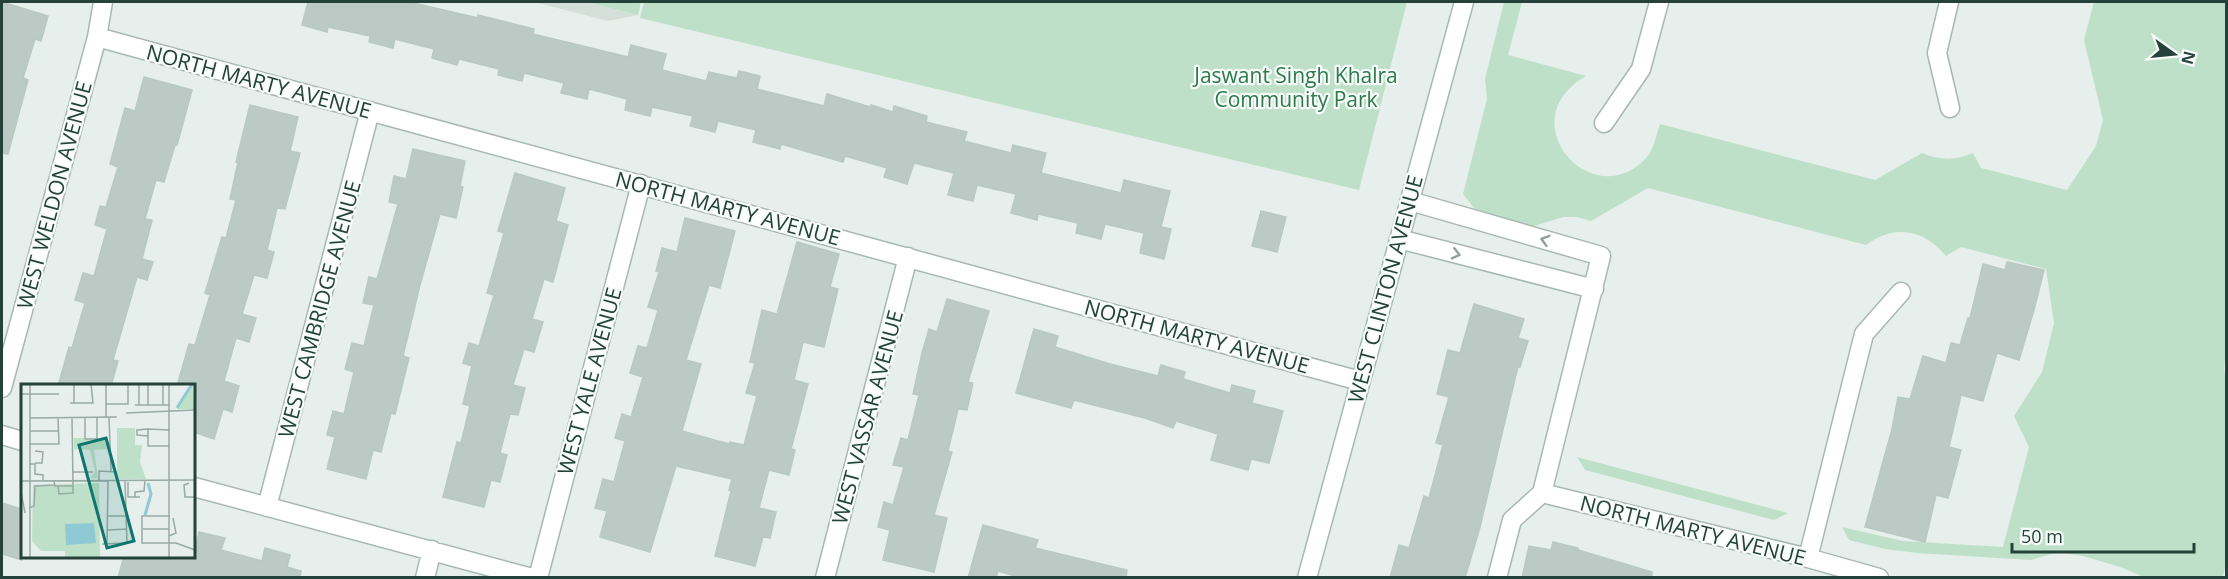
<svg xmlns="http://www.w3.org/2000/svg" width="2228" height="579" font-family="'Open Sans',sans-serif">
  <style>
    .built { fill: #d4dfda }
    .green { fill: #bfe0c8 }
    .building { fill: #bbcac4; stroke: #b8c9c2; stroke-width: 1.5 }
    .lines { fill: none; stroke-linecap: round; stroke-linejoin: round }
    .minor-casing { stroke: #a8b8b2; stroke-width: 21 }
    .secondary-casing { stroke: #a4bbb3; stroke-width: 21 }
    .minor { stroke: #fff; stroke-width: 18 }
    .secondary { stroke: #fff; stroke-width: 18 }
    .oneway { stroke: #92a09c }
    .labels { text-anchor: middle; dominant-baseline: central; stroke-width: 4.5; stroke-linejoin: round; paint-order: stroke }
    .park-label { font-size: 21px; fill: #2d7a4b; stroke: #f7fbf9 }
    .street-label { font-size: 21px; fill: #24423a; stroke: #f7fbf9 }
    .inset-river { fill: none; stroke: #8ec9d4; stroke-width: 3 }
    .inset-road { fill: none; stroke: #98aaa4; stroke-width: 1.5 }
    .view { fill: #0f766e; fill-opacity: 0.15; stroke: #0f766e; stroke-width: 3 }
    .inset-edge { fill: none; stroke: #24423a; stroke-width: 3 }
  </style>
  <rect width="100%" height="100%" fill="#e6efeb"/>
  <path class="built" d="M534,2H586L638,15L608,21Z"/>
  <path class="green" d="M586,2H641L638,15Z
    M644,2H1407L1359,190L640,18Z
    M1504,2H1522L1508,55L1586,76C1508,121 1593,216 1646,158C1654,149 1656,135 1660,124L1875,180L1922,153C1940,160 1954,161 1973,153L1981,168L2067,190L2096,146L2103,120L2084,40L2094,2H2226V347L2224,370L2226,381V563L2223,577H2144L2120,567L2083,556L2058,552L2031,560L1917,553L1885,549L1849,540L1842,527L1903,541L2003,547L2029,447L2014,416L2042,372L2054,323L2046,269L1961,247L1946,256C1924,229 1894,224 1866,245L1648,188L1591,221L1577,217H1563L1531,227L1478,213L1463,194L1487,99L1485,79Z
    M1577,457L1788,513L1774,520L1585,470Z"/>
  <path class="building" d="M2,2L48,16L41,41L35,39L23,78L28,80L8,154L2,153Z
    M308,2H409L478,18V15L534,29L533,34L628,57L631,45L666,54L662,70L706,81L709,72L737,78L739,71L760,76L757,89L824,106L827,94L870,107L871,105L893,112L894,106L927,116L926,122L967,132L964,141L1011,153L1013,145L1046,153L1041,173L1121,193L1124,180L1170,191L1161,227L1171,229L1164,259L1140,253L1144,233L1105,224L1101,239L1076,233L1078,223L1038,214L1037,220L1011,213L1016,194L977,185L973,201L948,195L954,173L914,163L907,184L884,177L887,168L845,156L843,162L781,144L780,149L753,142L756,130L718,121L715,132L690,126L693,116L652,107L650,116L625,110L627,99L589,89L587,99L561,93L564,83L524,73L522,81L498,75L499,69L459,59L457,65L432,58L434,49L395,39L393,48L369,42L370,36L328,27L327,32L302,25Z
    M144,77L192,90L177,145H175L164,182L156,180L145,219L152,220L142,259L153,262L147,280L137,277L113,360L118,361L111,386H58L69,347L72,348L85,303L75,300L83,273L94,276L107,229L95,225L100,206L106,207L118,167L110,164L125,108L135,111Z
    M250,105L298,117L290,151L300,153L285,209L277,208L267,250L274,252L267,278L254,275L242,314L256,318L249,342L236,338L224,381L239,386L232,412L223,409L214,439L194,432V386H177L189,344L195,345L210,295L205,293L222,237L226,238L236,200L230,199L238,162H236Z
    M413,149L465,161L460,186L463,187L456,218L440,214L420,285L403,356L409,358L395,414L391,413L381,452L373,450L366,479L327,469L335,437L327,435L333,411L344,414L354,372L345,369L352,343L364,346L374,305L363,303L369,277L377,279L398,204L389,202L394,176L406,179Z
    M515,173L565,188L556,221L568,225L553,282L544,279L532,319L543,322L534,352L524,349L513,385L525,388L518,415L510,414L500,453L507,455L500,482L491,480L484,507L443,497L457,442L461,443L470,406L463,404L472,366L463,363L469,343L479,346L494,295L487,293L504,233L498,231Z
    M1261,211L1286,217L1277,252L1252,246Z
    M685,218L735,231L720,288L709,285L686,360L701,364L682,431L729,444L730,442L744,445L757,396L746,393L755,363L750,362L762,310L777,314L797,242L839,254L830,287L838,289L824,347L803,342L794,380L808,384L791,449L795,450L789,475L769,470L759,508L776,512L770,538L763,537L755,566L715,556L731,491L729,490L732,479L676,466L650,552L600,537L607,511L595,508L603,479L614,482L625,441L615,438L622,414L631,417L643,377L630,373L638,346L647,348L658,310L648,307L659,272L656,271L662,248L677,252Z
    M2007,262L2044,270L2034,310L2019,360L1997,353L1983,401L1961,395L1949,447L1961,450L1948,498L1936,495L1925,542L1865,527L1892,429L1898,397L1910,399L1923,356L1946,363L1951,343L1960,345L1968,318H1970L1983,264L2005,270Z
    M947,299L989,311L968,382L973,383L967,410L958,409L948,451L952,452L934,515L947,518L934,572L883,560L890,530L878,527L884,502L893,505L904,467L893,465L901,438L908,440L919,395L913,394L922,353L929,329L937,332Z
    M1474,304L1524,319L1518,338L1528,341L1520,367L1518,366L1480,527L1465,578H1390L1399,545L1409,548L1424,496L1429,498L1443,445L1436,443L1449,397L1437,394L1448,350L1460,353Z
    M1034,329L1058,336L1055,347L1110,364L1158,376L1161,365L1185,372L1183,379L1230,393L1232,385L1255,391L1252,403L1283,411L1269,463L1251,459L1248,470L1211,460L1218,434L1176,421L1173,428L1145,418L1074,400L1071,408L1016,393Z
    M2,503L22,509V560L2,554Z
    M983,525L1038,540L1035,548L1127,570L1126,578H1021L998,571L996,578H968Z
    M199,532L225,538L221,550L262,561L265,548L290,555L287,567L301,571L300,578H118L124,556H194Z
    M1553,542L1578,548V550L1652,572V578H1522L1529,546L1551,550Z"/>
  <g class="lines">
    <g class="minor-casing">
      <path id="minor" d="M1949,2L1937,53L1950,108
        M97,37L1360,381
        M1604,123L1641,69L1659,2
        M1410,201L1601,256L1542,493L1512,520L1497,578
        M1399,239L1594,289
        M2,388L97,37L103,2
        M2,435L22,441
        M194,487L532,578
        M1542,493L1808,558L1879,578
        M267,507L370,111
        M1808,558L1864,334L1901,292
        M425,578L432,550
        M538,578L641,184
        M825,578L908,257"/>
    </g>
    <g class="secondary-casing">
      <path id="secondary" d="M1307,578L1464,2"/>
    </g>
    <use href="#minor" class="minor"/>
    <use href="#secondary" class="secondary"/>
  </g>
  <defs><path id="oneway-chevron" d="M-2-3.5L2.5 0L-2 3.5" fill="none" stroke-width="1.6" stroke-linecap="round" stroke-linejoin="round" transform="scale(1.5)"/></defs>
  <g class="oneway">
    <use href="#oneway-chevron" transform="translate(1545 240) rotate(-164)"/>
    <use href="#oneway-chevron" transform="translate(1456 254) rotate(14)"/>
  </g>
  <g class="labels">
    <g class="park-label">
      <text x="1296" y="75">Jaswant Singh Khalra<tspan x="1296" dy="24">Community Park</tspan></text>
    </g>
    <g class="street-label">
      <text transform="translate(259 81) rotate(15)">NORTH MARTY AVENUE</text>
      <text transform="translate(54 195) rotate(-75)">WEST WELDON AVENUE</text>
      <text transform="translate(728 208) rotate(15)">NORTH MARTY AVENUE</text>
      <text transform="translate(1385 289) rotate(-75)">WEST CLINTON AVENUE</text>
      <text transform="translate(319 309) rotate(-75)">WEST CAMBRIDGE AVENUE</text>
      <text transform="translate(1197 336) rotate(15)">NORTH MARTY AVENUE</text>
      <text transform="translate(589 381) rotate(-75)">WEST YALE AVENUE</text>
      <text transform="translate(867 417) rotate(-75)">WEST VASSAR AVENUE</text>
      <text transform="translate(1693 530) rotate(14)">NORTH MARTY AVENUE</text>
    </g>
  </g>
  <g transform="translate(21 384)">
    <rect width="174" height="174" fill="#e6efeb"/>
    <path d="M172,0L174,25H156ZM96,44H114V61H121L119,78L125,95H96ZM53,54H87L88,73L86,65L73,66L77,94L53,95L69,94L74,88L69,66L53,65ZM78,99L79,174H44V167H20L11,157L12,101Z" fill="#bfe0c8"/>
    <path d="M44,140L73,139L75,159L45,161Z" fill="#8ec9d4"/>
    <path class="inset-river" d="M156,24L171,0M124,131L130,110L127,99"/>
    <path class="inset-road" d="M9,0V174M53,0V19M85,0V33M118,0V21M142,0V21M148,0V174M0,10H38M49,19H72L70,0M85,20H107V0M114,21H148M127,21V0M105,29L174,26M51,33L52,102M64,33V55H76V33M88,33L90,87M9,34L96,33M127,45L116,46V51L127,52M148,46L127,45V62H148M9,47H37M8,60H38L37,34M14,67L22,68L21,79H14M8,80H14V90L22,91V96M51,88H72M78,96V87L95,88M0,97L174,96M33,97L34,102H52V109L38,110L37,102M107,98V113H114M168,99L163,101L164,113H174M0,108L4,129M119,113H114V108L123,107L124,96M8,124L13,122L14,102L33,101M87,132H106M149,132H121V159H155L174,166M122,145H148M87,146L106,145M148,152L155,149L152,134M86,159L87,97M81,160L106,159L104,97"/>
    <path class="view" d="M85,54L113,157L86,164L58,61Z"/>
    <rect width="174" height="174" class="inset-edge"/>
  </g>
  <rect width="2228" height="579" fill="none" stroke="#24423a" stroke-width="6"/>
  <g transform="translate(2174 54) rotate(105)" stroke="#f7fbf9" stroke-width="4.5" paint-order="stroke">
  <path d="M0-4.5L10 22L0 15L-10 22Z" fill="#24423a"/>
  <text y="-9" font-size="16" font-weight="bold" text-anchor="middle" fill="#24423a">N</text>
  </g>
  <path d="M2012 543v9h182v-9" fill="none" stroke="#24423a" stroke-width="3"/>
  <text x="2021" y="543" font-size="18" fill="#24423a" stroke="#f7fbf9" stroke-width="4.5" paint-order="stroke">50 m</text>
</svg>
